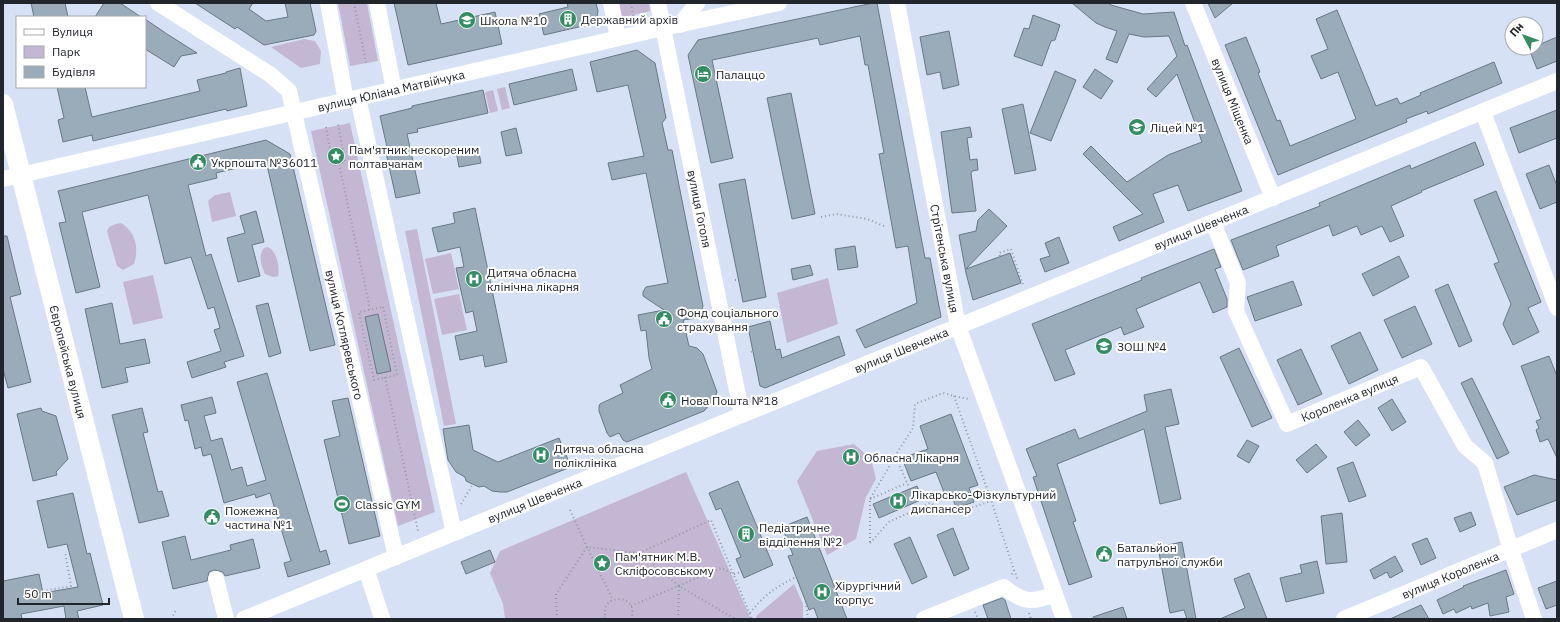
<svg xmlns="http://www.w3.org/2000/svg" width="1560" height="622" font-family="'IBM Plex Sans',sans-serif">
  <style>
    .green { fill: #c3b7d3 }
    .building { fill: #9aacba; stroke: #677885 }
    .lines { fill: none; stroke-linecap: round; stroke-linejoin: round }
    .path { stroke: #9199a8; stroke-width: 2; stroke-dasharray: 1 3; stroke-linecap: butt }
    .minor { stroke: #fff; stroke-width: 16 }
    .major { stroke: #fff; stroke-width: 20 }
    .labels { text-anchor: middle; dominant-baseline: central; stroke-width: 4; stroke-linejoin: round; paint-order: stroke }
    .poi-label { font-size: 12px; fill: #21252c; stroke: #fff; text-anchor: start }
    .street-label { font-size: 12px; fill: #21252c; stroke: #fff }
  </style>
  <rect width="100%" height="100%" fill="#d7e1f5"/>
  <path class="green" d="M338,3H367L378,61L350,66Z
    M617,3H649L650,11L620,18Z
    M304,39L315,41L321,51L320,64L301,68L271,47Z
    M505,87L510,108L502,110L497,89Z
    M493,90L498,111L490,113L485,92Z
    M350,123L435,512L398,526L311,131Z
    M230,192L236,216L212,222L208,201L215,195Z
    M121,223C136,232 139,248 134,264L123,270L117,266L107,231C109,225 115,224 121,223Z
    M417,229L456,424L444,426L405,231Z
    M268,247C277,251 280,268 278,276L273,277L265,274C261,266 258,255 264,248Z
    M451,253L459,289L433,294L425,259Z
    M153,275L163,318L133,325L123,282Z
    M828,278L838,324L787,343L777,293Z
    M459,294L467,330L442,335L434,299Z
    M854,444L871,459L876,479L866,497L856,539L827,555L797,481L817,451Z
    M686,472L751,619H505L503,604L490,573L500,551Z
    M794,584L803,604V619H757L756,616Z"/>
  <path class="building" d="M31,3H65L68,17H34Z
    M104,3H120L141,17H95Z
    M195,3H253L249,9L266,21L288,17L285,3H310L316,31L314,35L264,45L237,27L235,29Z
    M394,3H436L441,24L495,12L502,44L408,65Z
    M567,3H596L598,11L597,17L594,21L587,25L544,35L539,14L568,7Z
    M873,3H877L925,258H930L941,317L865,348L856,330L917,303L908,246L896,248L879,154L884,153L868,65H865L860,36L820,45L818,38L712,60L733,158L711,163L688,55L698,40Z
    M1072,3H1108L1111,5L1143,14L1174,12L1185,46L1187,45L1242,191L1188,211L1178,185L1153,194L1164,222L1119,241L1113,227L1143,214L1083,154L1091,146L1127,182L1168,155L1202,142L1177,74L1156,97L1147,89L1177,56L1169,36L1144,37L1129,34L1117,63L1106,59L1117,31L1105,27L1096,23Z
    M1208,3H1233L1215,18Z
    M1337,10L1376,106L1397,98L1400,104L1421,95L1420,93L1494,62L1502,83L1428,114L1427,111L1406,119L1407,122L1278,175L1225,45L1246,37L1260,72L1258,73L1277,121L1280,120L1290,146L1356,119L1338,72L1321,79L1311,56L1328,49L1316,19Z
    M1033,15L1060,25L1055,40L1051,41L1042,66L1014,56L1024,28L1029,29Z
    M145,19L167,34L197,53L181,56L174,67L145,49Z
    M949,31L959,85L943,89L940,72L927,75L920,37Z
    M1557,37V61L1537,69L1529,49L1536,48V46Z
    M637,50L655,63L666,118L662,123L668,150H672L703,306L702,309L697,314V318L683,320L689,346L697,348L703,354L717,392L713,401L704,411L627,442L623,440L619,433L610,437L607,433L599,411V406L600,404L623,393L620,385L652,369L649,358L646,330L641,331L638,315L664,310L643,296V292L646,287L668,283L646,173L612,180L608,163L644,156L628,85L597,92L590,62Z
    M240,68L247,106L227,111L226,109L93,141L92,135L63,142L58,120L64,118L57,87H85L92,117L200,91L197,80L226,73V72Z
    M572,69L577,90L514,105L509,84Z
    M1095,69L1113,81L1101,99L1083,87Z
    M1055,71L1076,80L1051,141L1030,133Z
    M483,90L488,113L417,129L418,132L407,134L420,193L396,198L385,148L387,147L380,116L412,108V106Z
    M791,93L815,214L792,219L767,98Z
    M1023,104L1036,170L1015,174L1002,109Z
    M1557,110V138L1519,153L1510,128Z
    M970,127L972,137L967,138L970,160L977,159L978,170L972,171L971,173L976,211L952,213L941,132Z
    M516,128L522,153L506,156L501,132Z
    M266,140L290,154L335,345L310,351L266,161L216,173L217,178L188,185L206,256L211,254L244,356L224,362L226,367L192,378L187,362L221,351L214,330L220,328L214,307L208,309L191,257L165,264L148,195L82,212L100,287L76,293L59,223L66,222L58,191Z
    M1475,142L1484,165L1421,191L1422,192L1391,206L1404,236L1390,242L1382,226L1361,235L1357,226L1333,236L1329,225L1276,246L1279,256L1243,270L1231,240L1320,206L1319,203L1410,165L1411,169Z
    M478,148L481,163L459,167L456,151Z
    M1549,165L1557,186V202L1540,209L1526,174Z
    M745,179L766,297L743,302L719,184Z
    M1496,191L1541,302L1528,308L1539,332L1513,345L1503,324L1511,304L1494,264L1499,262L1474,200Z
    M475,208L507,362L485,367L483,355L460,360L455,336L477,331L473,311L466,313L461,291L456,268L464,267L460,247L438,252L432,228L455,223L453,213Z
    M989,209L1007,226L966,269L1010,253L1021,283L973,300L966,273L959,235L976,231L978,220Z
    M256,211L264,242L252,245L260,276L238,282L227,238L245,233L240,216Z
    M3,236H7L21,294L10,297L31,382L8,388L3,369Z
    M1059,237L1069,263L1045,272L1040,259L1050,256L1045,243Z
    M855,246L858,267L838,270L835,249Z
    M1214,249L1221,267L1215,269L1227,299V307L1213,313L1200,282L1136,309L1144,327L1124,335L1121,327L1065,350L1075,374L1055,381L1032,324L1142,280L1141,278Z
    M1399,256L1409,277L1373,296L1362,274Z
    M810,265L813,275L793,280L791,269Z
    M1293,281L1302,305L1255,321L1247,297Z
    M1448,284L1472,341L1459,347L1435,290Z
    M112,303L120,344L145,339L150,363L125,368L128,382L102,388L85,309Z
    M268,303L281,353L269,357L256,306Z
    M1415,306L1432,344L1402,358L1384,320Z
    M378,314L391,371L377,374L365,317Z
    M770,321L776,350L780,349L782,358L839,336L845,355L765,388L760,386L748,327Z
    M1360,332L1378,370L1349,384L1331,346Z
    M1239,348L1272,418L1252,427L1220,357Z
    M1301,349L1322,394L1298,405L1277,360Z
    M1549,356L1557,376V458L1548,439L1540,442L1536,430L1539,428L1536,421L1541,419L1521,366Z
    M267,373L320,552L326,550L330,564L288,577L284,563L291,561L270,493L256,498L255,494L224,503L211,454L203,456L201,447L195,449L188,420L185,421L181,405L212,397L216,413L204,416L211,441L222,438L231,470L242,467L247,486L266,480L237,382Z
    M1472,378L1509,453L1497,459L1461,383Z
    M1171,389L1179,424L1165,427L1181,499L1160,504L1144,429L1057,464L1076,521L1073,522L1092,577L1069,585L1033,477L1037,476L1026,449L1075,429L1079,439L1147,411L1144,395Z
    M348,398L380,536L349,544L324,440L340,436L332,401Z
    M1392,399L1406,422L1392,431L1378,408Z
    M41,408L42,411L56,416L68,459L56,472L57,475L33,481L17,414Z
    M142,408L148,432L143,433L158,492L162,491L169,516L139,523L112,415Z
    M951,414L978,485L969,488L974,502L956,508L952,495L946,497L936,472L911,481L902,458L928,449L920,426Z
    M1358,420L1370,435L1356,446L1344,432Z
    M469,425L473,450L498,462L559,438L571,467L507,492H500L492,491L484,486L479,487L466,481L465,477L456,472L448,460L443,429Z
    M1247,440L1259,446L1249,463L1237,456Z
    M1316,444L1327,457L1307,473L1296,460Z
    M1353,462L1366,496L1349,502L1337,468Z
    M1534,475L1557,480V500L1517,515L1504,487Z
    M738,481L773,565L744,578L736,559L741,557L721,508L716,510L709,493Z
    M917,486L923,499L879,518L873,504Z
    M73,493L87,554L90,553L103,605L77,611L79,619H66L64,606L21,614L22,619H3V581L39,574L43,593L78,587L67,544L48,548L37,501Z
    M1471,512L1476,525L1460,532L1454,518Z
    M1342,513L1347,562L1326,564L1321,516Z
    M807,517L826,565L847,619H818L814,608L809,610L788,556L793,555L782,527Z
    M953,528L969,569L954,576L937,535Z
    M185,536L191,560L231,550L230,545L253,539L260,568L225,576L223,572L214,570L209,572L207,581L173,589L162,542Z
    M910,537L927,577L912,584L894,544Z
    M1427,538L1436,558L1421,565L1412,544Z
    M1182,542L1196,619H1187L1184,610L1170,613L1158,547Z
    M490,550L495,562L466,574L461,562Z
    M1395,556L1403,571L1390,578L1387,572L1374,579L1370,570Z
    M1317,561L1324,593L1286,602L1280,578L1302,573L1300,565Z
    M1506,570L1514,594L1506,597L1509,612L1490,616L1488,603L1472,609L1471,606L1456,613L1454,609L1443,614L1437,600L1464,587L1463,586Z
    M1249,573L1267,619H1220L1245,608L1234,579Z
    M1557,581V605L1546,609L1538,588Z
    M1002,598L1005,600L1011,619H988L983,605Z
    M1421,605L1429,619H1390Z
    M1123,607L1127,619H1094L1093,617Z"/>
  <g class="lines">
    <path class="path" d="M354,3L366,63
      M631,3L634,19
      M326,127L333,165L345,162L338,124
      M339,164L370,309
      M821,217L836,214L867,219L884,226
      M1000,256L999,253L1011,249L1023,285
      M735,280H738
      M383,307L397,375L374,380L359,312Z
      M751,352L753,351
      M385,377L418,531
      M954,396L991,500L1014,570L1011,576
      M910,489L895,456L913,428L915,404L943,393L954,396L969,399
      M870,499L907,483
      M461,504L473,484
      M570,510L587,547L613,600
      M870,542V499L895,457
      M870,543L889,522L930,503L951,515L991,501
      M639,553L711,520L752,619
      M1014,570L1018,580
      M27,594L71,586L65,552
      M806,602L808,619
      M631,606L721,568L734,574L741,572
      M975,612L978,619
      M750,613C764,595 776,587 796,577
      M1029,613L1031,619
      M171,619L176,610
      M557,619L556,594L587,547L639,553L679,586L735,619
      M601,619L605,617
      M606,619C597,592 641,593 631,619
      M678,619L679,586"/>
    <g class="minor">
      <path id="s1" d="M158,3L271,75L289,91L396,557"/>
      <path d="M328,3L346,101"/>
      <path d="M377,3L394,90"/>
      <path d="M611,3L618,38"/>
      <path id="s2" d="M658,3L742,415"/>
      <path id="s3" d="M897,3L958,326L1064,619"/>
      <path id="s4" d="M1193,3L1273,198"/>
      <path d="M680,25L697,3"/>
      <path d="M358,98L454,533"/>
      <path d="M1483,112L1557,308"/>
      <path id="s5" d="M3,179L663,28L779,3"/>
      <path id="s6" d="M1213,223L1238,283L1236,311L1287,424L1421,367L1465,446L1485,463L1511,550L1534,619"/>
      <path d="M366,569L382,618"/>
      <path d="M216,579L226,619"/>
      <path id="s7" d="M244,619L1557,81"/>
      <path d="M924,619L1004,587C1023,603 1033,603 1055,594"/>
      <path id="s8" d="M1344,619L1557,530"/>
    </g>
    <path class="major" id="s9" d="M3,104L134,619"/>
  </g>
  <defs>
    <g id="building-disc" transform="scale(0.9)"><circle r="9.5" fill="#328d63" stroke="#fff"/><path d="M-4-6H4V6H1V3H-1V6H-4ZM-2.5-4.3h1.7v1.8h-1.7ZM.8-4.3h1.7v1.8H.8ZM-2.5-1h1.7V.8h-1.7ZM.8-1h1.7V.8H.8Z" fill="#fff"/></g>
    <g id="school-disc" transform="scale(0.9)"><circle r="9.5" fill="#328d63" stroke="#fff"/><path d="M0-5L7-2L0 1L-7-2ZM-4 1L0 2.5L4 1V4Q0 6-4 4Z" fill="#fff"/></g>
    <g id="hotel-disc" transform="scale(0.9)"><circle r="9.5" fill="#328d63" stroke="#fff"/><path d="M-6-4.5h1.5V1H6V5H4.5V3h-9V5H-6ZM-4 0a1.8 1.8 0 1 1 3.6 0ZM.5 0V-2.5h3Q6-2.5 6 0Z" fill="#fff"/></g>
    <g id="sight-disc" transform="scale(0.9)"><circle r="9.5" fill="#328d63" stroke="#fff"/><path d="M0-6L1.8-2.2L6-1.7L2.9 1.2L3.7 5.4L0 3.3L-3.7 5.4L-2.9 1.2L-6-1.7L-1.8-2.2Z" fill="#fff"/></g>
    <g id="civic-disc" transform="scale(0.9)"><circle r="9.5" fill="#328d63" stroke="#fff"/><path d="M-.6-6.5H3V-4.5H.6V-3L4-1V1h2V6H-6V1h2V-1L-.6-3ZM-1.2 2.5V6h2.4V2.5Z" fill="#fff"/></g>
    <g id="hospital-disc" transform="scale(0.9)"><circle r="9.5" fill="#328d63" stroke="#fff"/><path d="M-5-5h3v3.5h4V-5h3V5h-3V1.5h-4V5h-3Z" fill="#fff"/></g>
    <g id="stadium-disc" transform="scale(0.9)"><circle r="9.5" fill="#328d63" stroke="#fff"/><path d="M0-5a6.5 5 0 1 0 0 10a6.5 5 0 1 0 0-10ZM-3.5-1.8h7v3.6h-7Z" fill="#fff"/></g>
  </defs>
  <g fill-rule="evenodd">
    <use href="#building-disc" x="568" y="19"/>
    <use href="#school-disc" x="467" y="20"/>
    <use href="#hotel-disc" x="703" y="74"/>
    <use href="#school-disc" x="1137" y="127"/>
    <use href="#sight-disc" x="336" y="156"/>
    <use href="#civic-disc" x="198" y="162"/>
    <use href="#hospital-disc" x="474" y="279"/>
    <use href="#civic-disc" x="664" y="319"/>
    <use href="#school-disc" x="1104" y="346"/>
    <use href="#civic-disc" x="668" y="400"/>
    <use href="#hospital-disc" x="541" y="455"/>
    <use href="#hospital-disc" x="851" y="457"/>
    <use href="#hospital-disc" x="898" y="501"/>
    <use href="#stadium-disc" x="342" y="504"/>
    <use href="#civic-disc" x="212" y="517"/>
    <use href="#building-disc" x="746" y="534"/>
    <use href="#civic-disc" x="1104" y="554"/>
    <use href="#sight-disc" x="602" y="563"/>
    <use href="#hospital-disc" x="822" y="592"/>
  </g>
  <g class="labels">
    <g class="poi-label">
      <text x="581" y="19">Державний архів</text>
      <text x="480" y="20">Школа №10</text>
      <text x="716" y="74">Палаццо</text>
      <text x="1150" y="127">Ліцей №1</text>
      <text x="349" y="149">Пам'ятник нескореним<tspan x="349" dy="14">полтавчанам</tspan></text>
      <text x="211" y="162">Укрпошта №36011</text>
      <text x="487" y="272">Дитяча обласна<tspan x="487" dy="14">клінічна лікарня</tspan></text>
      <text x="677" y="312">Фонд соціального<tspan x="677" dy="14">страхування</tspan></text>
      <text x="1117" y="346">ЗОШ №4</text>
      <text x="681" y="400">Нова Пошта №18</text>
      <text x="554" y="448">Дитяча обласна<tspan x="554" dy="14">поліклініка</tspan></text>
      <text x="864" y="457">Обласна Лікарня</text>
      <text x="911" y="494">Лікарсько-Фізкультурний<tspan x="911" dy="14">диспансер</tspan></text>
      <text x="355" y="504">Classic GYM</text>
      <text x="225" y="510">Пожежна<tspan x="225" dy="14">частина №1</tspan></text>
      <text x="759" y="527">Педіатричне<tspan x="759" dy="14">відділення №2</tspan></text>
      <text x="1117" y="547">Батальйон<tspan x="1117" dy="14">патрульної служби</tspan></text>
      <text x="615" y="556">Пам'ятник М.В.<tspan x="615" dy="14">Скліфосовському</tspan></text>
      <text x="835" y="585">Хірургічний<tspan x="835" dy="14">корпус</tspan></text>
    </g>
    <g class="street-label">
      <text stroke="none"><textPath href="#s5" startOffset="398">вулиця Юліана Матвійчука</textPath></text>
      <text stroke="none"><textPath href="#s4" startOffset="106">вулиця Міщенка</textPath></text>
      <text stroke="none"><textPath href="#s2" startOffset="210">вулиця Гоголя</textPath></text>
      <text stroke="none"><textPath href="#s7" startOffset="1034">вулиця Шевченка</textPath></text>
      <text stroke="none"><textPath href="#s3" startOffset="260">Стрітенська вулиця</textPath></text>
      <text stroke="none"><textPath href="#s1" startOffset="408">вулиця Котляревського</textPath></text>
      <text stroke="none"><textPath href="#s7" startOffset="710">вулиця Шевченка</textPath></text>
      <text stroke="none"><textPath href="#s9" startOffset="266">Європейська вулиця</textPath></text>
      <text stroke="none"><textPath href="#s6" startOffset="285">Короленка вулиця</textPath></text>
      <text stroke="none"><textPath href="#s7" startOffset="314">вулиця Шевченка</textPath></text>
      <text stroke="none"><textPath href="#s8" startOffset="115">вулиця Короленка</textPath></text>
    </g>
  </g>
  <rect width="1560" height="622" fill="none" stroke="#21252c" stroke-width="8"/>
  <rect x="16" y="16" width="130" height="72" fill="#ffffff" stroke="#a6a8ab"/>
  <rect x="24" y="29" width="20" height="6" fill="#ffffff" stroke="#a6a8ab"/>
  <text x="52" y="36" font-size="12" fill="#21252c">Вулиця</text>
  <rect x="24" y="46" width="20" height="12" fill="#c3b7d3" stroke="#a6a8ab"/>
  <text x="52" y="56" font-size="12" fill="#21252c">Парк</text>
  <rect x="24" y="66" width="20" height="12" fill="#9aacba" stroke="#a6a8ab"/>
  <text x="52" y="76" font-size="12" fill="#21252c">Будівля</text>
  <g transform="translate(1524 36) rotate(311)"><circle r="19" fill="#ffffff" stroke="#a6a8ab"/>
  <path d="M0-3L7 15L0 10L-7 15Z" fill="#328d63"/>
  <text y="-6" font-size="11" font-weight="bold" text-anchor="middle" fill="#21252c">Пн</text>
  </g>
  <path d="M18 598v6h91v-6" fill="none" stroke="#21252c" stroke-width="2"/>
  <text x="24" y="598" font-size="12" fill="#21252c" stroke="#ffffff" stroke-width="3" paint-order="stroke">50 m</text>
</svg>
